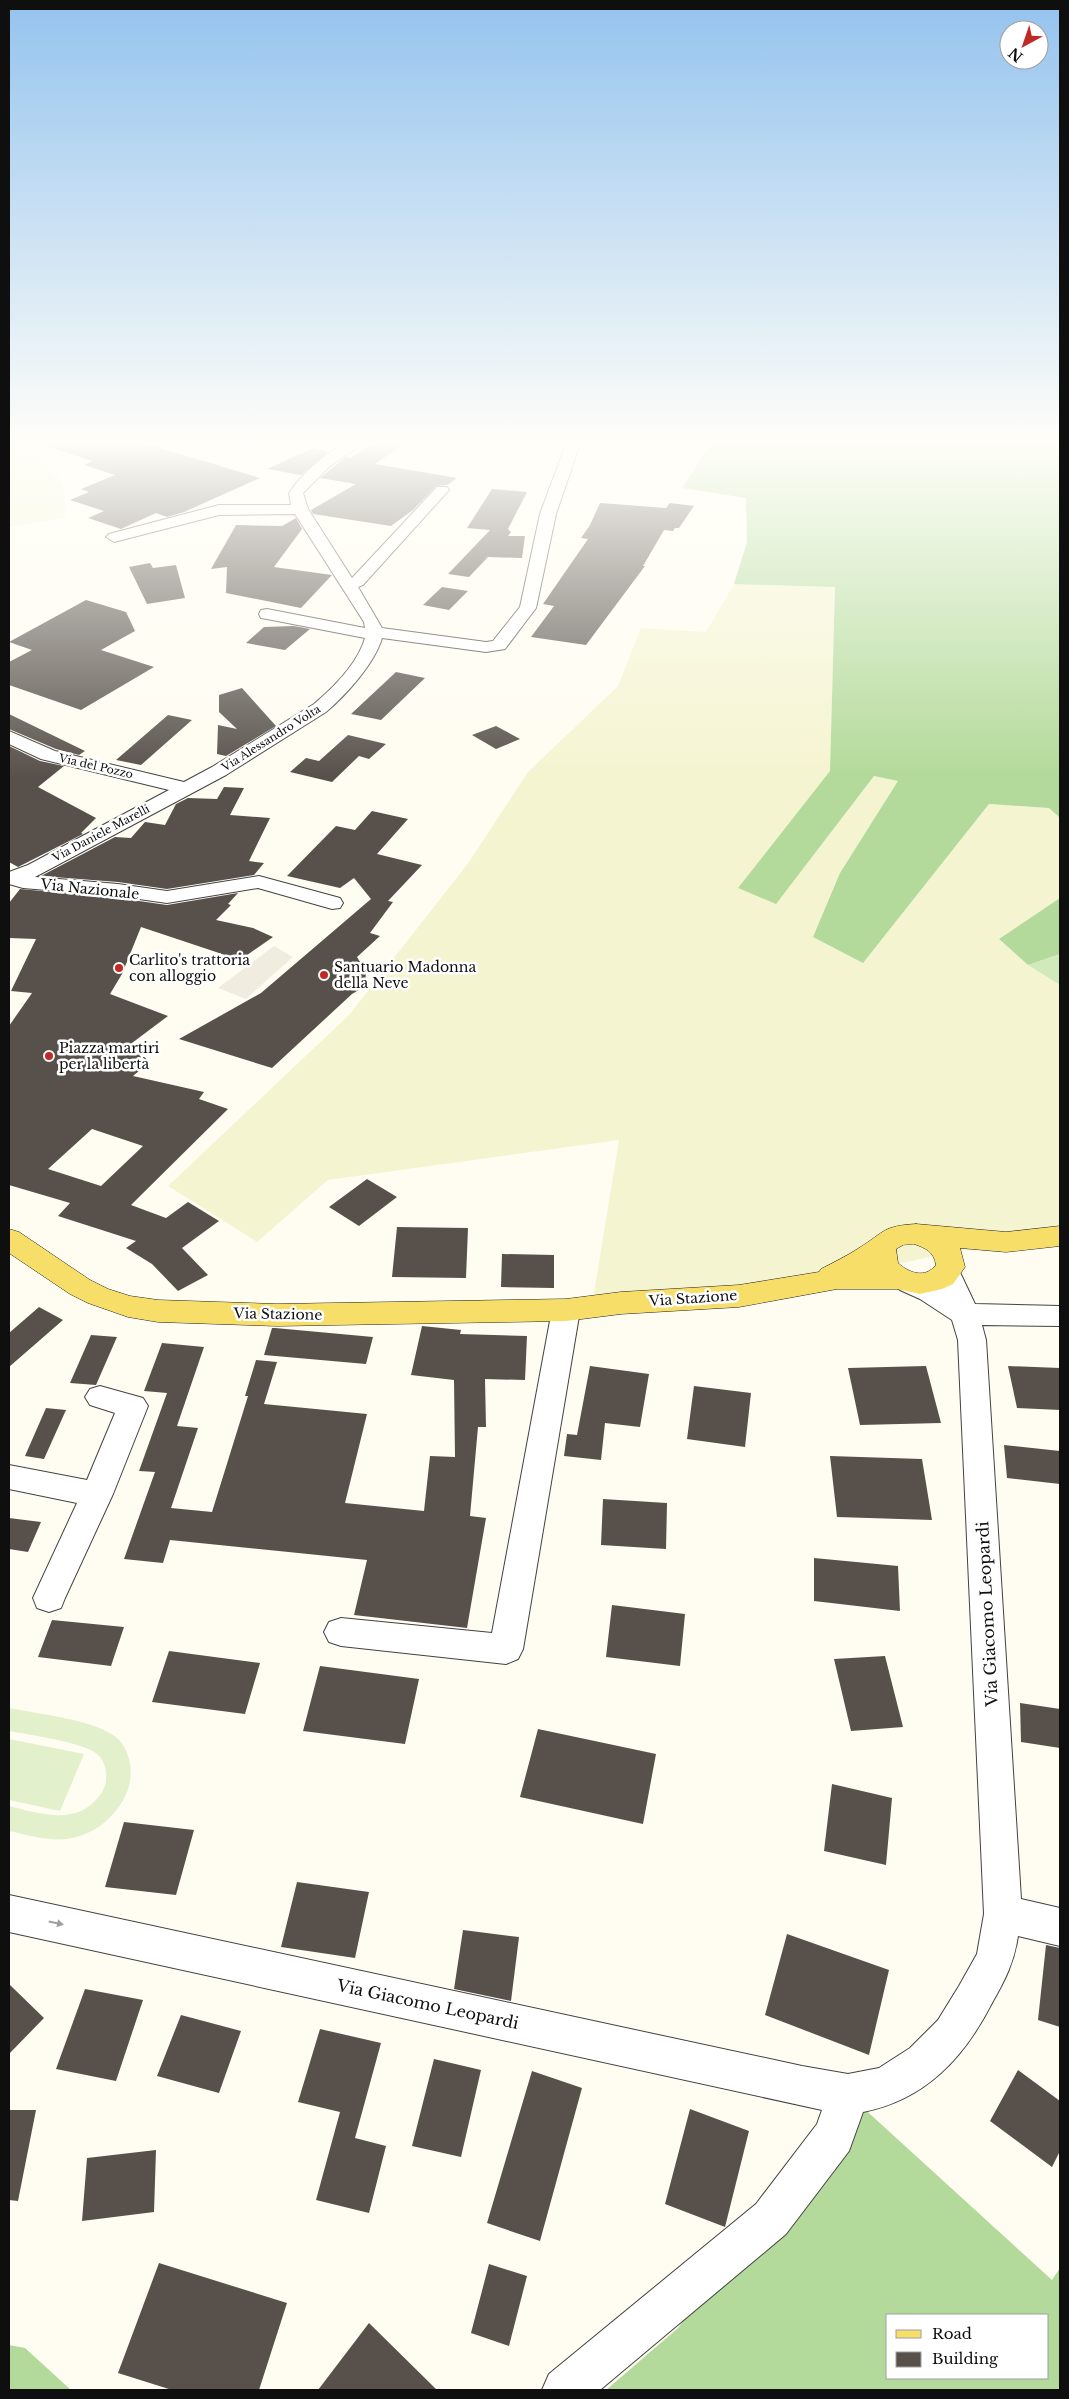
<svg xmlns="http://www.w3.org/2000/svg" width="1069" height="2399" font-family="'Libre Baskerville',serif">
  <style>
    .farmland { fill: #f5f4d1 }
    .green { fill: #d0eabb }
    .forest { fill: #b3da9a; fill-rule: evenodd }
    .pitch { fill: #e2f1cc }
    .plaza { fill: #f0ece0 }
    .building { fill: #58514b; fill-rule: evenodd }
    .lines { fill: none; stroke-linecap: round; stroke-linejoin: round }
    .minor-casing { stroke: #424242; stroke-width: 2 }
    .major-casing { stroke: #202020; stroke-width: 1 }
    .minor { fill: #fff; fill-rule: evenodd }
    .major { fill: #f7de69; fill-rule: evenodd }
    .oneway { fill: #9f9f9f }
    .poi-dot { fill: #bf2a27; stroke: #fff; stroke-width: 2 }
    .labels { text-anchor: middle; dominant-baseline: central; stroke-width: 5; stroke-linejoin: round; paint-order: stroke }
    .far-street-label { font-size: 11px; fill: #0f0f0f; stroke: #fff }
    .street-label { font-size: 14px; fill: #0f0f0f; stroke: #fff }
    .poi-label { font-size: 14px; fill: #0f0f0f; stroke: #fff; text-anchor: start }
    .near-street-label { font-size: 16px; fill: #0f0f0f; stroke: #fff }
  </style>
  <rect width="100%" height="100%" fill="#fffdf1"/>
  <path class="farmland" d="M9,441H22L59,479L64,488L65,517L9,527Z
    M734,584L835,586L830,771L738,888L776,903L874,776L899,781L840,873L863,963L989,804L1049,808L1060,818V898L999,939L1028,965L1060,985V1235L948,1253L884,1267L731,1295L593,1299L619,1140L328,1180L257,1242L168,1186L350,1014L469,862L528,772L618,686L641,628L706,632Z"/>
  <path class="green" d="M1060,954V985L1028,965Z"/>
  <path class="forest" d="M713,441H1060V818L1049,808L989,804L863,963L813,937L840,873L898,781L874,776L776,904L738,888L830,771L835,587L734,584L747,542L746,498L682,488Z
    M1060,898V954L1028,965L999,939Z
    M848,2094L1052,2280L1060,2268V2390H606L678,2328ZM888,2315H1048V2378H888Z
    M9,2345L25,2348L71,2390H9Z"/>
  <path class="pitch" d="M9,1708C38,1714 89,1719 113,1735C121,1740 127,1750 129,1759C138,1792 111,1826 80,1836C57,1844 32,1836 9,1831V1806C38,1813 71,1825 95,1801C100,1796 105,1789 106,1781C107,1771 105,1761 97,1754C83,1742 29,1735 9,1731Z
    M9,1739L84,1754L60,1811L9,1800Z"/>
  <path class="plaza" d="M274,946L293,957L246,999L218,988Z"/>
  <path class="building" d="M45,441H137L260,478L184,512L167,517L156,513L121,529L88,518L104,511L70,500L89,492L81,489L115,475L84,465L93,461L45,446Z
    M376,441H408L375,464L457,478L447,485L436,486L413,510L391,526L313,514L311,510L356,484L320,478L346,457L351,458Z
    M313,448L328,452L301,475L267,469Z
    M492,489L527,492L508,529L511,532L508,536H525L522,558L488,557L469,577L448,574L490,530L467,528Z
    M600,503L666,508L670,503L694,506L679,528H675L673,531L664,530L643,566H645L586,645L531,637L554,606L543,604L588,539L581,538L590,525Z
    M296,518L302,529L274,567L332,575L301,608L226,593L227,567L211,569L236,525L282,526Z
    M150,563L153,568L176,565L185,598L147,604L129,567Z
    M442,587L468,591L449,610L423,605Z
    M86,600L126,612L135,631L101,650L154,667L81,710L9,685V662L32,650L9,642Z
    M294,626L310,629L285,650L246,643L264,627Z
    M396,672L425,678L381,720L351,714Z
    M242,688L276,726L226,756L217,754L218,725L237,729L219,712V695Z
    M9,714L85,751L79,755L56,749L9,729Z
    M168,715L192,720L141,765L116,760Z
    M496,726L520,739L496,749L472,735Z
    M348,735L386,744L369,759L359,756L332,782L290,772L306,758L319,761Z
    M9,746L40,761L64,766L38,787L96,818L81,833L83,834L18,867L9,862Z
    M224,787L244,788L230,815L270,818L249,861L264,863L254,875L167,889L118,882L41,876L115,837L131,838L145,822L165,825L176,804L188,798L217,799Z
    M372,811L408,819L377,854L422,865L388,901L393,902L370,933L380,936L357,957L366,972L365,983L362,988L352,994L272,1068L179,1039L261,993L371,899L354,878L340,888L287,876L336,826L355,830Z
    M20,889L118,898L167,905L238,893L228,904L231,905L216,920L253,928L273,937L240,960L141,927L122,974L110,994L168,1016L132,1043L146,1065L133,1076L204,1092L199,1099L228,1109L131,1205L166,1218L188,1202L219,1221L182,1248L208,1275L178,1291L152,1264L126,1248L136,1241L58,1216L70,1203L9,1185V1026L32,993L11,991L36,939L9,938V903ZM92,1129L143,1146L101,1186L48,1169Z
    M367,1179L397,1197L359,1226L329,1207Z
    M397,1227L468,1228L466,1278L392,1277Z
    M502,1254L554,1255V1288L501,1287Z
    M39,1307L63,1320L9,1367V1333Z
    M422,1326L461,1330L460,1334L527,1336L525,1380L485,1379L486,1427H478L470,1516L486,1518L467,1628L354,1615L367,1560L170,1540L163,1563L124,1559L155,1472L139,1471L167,1393L144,1391L162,1343L204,1347L177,1426L198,1428L171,1508L212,1512L248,1396H245L256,1360L277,1362L264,1404L367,1414L345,1503L424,1511L430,1456L455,1457L454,1380L411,1375Z
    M272,1328H275L373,1337L366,1364L264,1355Z
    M91,1335L117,1337L96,1385L70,1383Z
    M590,1366L649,1374L640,1427L605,1423L601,1460L564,1456L567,1434L577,1435Z
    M926,1366L941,1423L860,1425L848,1368Z
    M1008,1366L1060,1368V1410L1017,1408Z
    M694,1386L751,1393L745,1447L687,1439Z
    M46,1408L66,1410L44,1459L25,1456Z
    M1004,1445L1060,1451V1484L1007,1478Z
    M830,1456L922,1459L932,1520L837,1517Z
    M603,1499L667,1503L666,1549L601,1545Z
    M9,1518L41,1522L28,1552L9,1549Z
    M814,1558L898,1566L900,1611L814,1601Z
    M612,1605L685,1614L680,1666L606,1657Z
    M52,1620L124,1627L111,1666L38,1657Z
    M169,1651L260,1663L245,1714L152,1702Z
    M885,1656L903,1727L851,1731L834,1659Z
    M320,1666L419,1679L405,1744L303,1731Z
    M1020,1703L1060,1709V1748L1021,1742Z
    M538,1729L656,1754L643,1824L520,1797Z
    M832,1784L892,1798L886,1865L824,1851Z
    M124,1822L194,1830L176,1895L105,1887Z
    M297,1882L369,1892L355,1958L281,1947Z
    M463,1930L519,1937L511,2001L454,1989Z
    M787,1934L889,1970L869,2055L765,2015Z
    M1046,1945L1060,1948V2027L1038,2020Z
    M9,1984L44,2018L9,2054Z
    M85,1989L143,2000L116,2081L56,2069Z
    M181,2015L241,2031L219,2093L157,2076Z
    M320,2029L381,2043L355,2138L386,2146L369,2213L316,2200L340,2112L298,2102Z
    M434,2059L481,2070L461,2157L412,2146Z
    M1018,2070L1060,2101V2151L1052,2167L990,2121Z
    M532,2071L582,2088L540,2241L487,2223Z
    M690,2109L749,2131L725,2227L665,2204Z
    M9,2110H36L18,2201L9,2200Z
    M156,2150L154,2212L82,2221L87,2158Z
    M159,2263L287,2303L259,2390H172L118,2373Z
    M489,2264L527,2276L509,2346L471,2333Z
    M369,2323L437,2390H318Z"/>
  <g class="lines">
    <g class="minor-casing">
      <path id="minor" d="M349,441H367L330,466L303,493L308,509L352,578L437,487H447L449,490L363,585L358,587L382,628L486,642L493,641L520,607L540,514L567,441H581L556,514L536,608L505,649L486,652L382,638C375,663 346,695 326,712L226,775L35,877L118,884L167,891L259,876L340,898L343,903L340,908L332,909L258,888L167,903L118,896L23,888L9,884V872L28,865L169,790L41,759L9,744V731L55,751L184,782L212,767L314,704C333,688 358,663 365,638L267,619L261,618L259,614L261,610L267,609L365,628L364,622L295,514L219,515L114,542L106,537L109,534L219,505H291L289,493C304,471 325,454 349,441Z
        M947,1263L957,1266L975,1304L1060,1306V1326L982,1325L986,1340L1021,1899L1060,1908V1946L1018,1936C1014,1963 1005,1980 992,2003C964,2058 925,2100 863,2112L849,2151L786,2234L600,2390H542L549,2374L756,2204L817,2124L822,2110L9,1932V1895L802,2066L848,2074L879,2068L910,2048L938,2020L959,1986L977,1954L984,1914L958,1340L952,1320L920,1299L900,1290L896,1283L900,1276L910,1273L938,1284L933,1273L937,1266Z
        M566,1300L576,1303L580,1310L523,1649L518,1659L506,1664L341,1646L329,1642L324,1632L329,1622L341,1618L492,1633L552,1310L556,1303Z
        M100,1386L143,1398L148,1406L113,1494L65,1598L61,1608L49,1612L37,1608L33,1598L77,1503L9,1489V1465L87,1480L115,1413L90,1405L85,1397L90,1389Z"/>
    </g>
    <g class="major-casing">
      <path id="major" d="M916,1224L1006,1232L1060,1226V1246L1006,1252L960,1248L965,1267L953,1284L942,1289L920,1294L897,1289H837L739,1307L621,1314L566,1321L277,1326L158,1322L128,1317L88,1303L70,1294L9,1253V1229L19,1232L90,1280L108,1289L130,1296L158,1300L277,1304L566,1299L621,1292L739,1285L819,1272L821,1269C834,1262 847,1256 859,1248C885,1232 882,1226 916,1224ZM914,1244C926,1248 934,1252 936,1265C925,1279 909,1273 898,1263L896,1249L903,1245Z"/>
    </g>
    <use href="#minor" class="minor"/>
    <use href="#major" class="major"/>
  </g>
  <defs><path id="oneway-solid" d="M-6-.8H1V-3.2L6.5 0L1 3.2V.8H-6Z" transform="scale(1.25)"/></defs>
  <use class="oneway" href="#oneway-solid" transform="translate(56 1923) rotate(12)"/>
  <linearGradient id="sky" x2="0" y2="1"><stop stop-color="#94c3ee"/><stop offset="0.57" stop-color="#fffef9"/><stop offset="1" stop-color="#fffef9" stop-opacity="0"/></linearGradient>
  <rect width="1069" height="777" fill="url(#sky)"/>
  <g class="poi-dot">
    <circle cx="119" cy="968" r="5"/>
    <circle cx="324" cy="975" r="5"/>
    <circle cx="49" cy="1056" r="5"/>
  </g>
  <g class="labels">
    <g class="far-street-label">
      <text transform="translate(271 738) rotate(-32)">Via Alessandro Volta</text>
      <text transform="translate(96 766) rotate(13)">Via del Pozzo</text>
      <text transform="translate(101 833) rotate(-28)">Via Daniele Marelli</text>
    </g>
    <g class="street-label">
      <text transform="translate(90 889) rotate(6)">Via Nazionale</text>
      <text transform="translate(693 1298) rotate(-4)">Via Stazione</text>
      <text transform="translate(278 1314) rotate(1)">Via Stazione</text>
    </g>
    <g class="poi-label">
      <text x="129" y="960">Carlito's trattoria<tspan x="129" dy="16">con alloggio</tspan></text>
      <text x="334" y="967">Santuario Madonna<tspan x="334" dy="16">della Neve</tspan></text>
      <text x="59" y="1048">Piazza martiri<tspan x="59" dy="16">per la libertà</tspan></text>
    </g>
    <g class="near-street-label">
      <text transform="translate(987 1614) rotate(-93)">Via Giacomo Leopardi</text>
      <text transform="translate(428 2004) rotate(12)">Via Giacomo Leopardi</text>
    </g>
  </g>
  <rect width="1069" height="2399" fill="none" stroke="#0f0f0f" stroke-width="20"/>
  <rect x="886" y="2314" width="162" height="65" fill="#ffffff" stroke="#9f9f9f"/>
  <rect x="896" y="2330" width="25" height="8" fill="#f7de69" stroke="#9f9f9f"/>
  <text x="932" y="2339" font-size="15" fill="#0f0f0f">Road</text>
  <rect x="896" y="2352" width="25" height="15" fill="#58514b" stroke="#9f9f9f"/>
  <text x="932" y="2364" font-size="15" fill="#0f0f0f">Building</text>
  <g transform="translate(1024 45) rotate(220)"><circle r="24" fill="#ffffff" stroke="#9f9f9f"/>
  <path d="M0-4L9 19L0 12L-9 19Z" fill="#bf2a27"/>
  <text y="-8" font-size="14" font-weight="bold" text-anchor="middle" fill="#0f0f0f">N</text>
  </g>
</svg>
